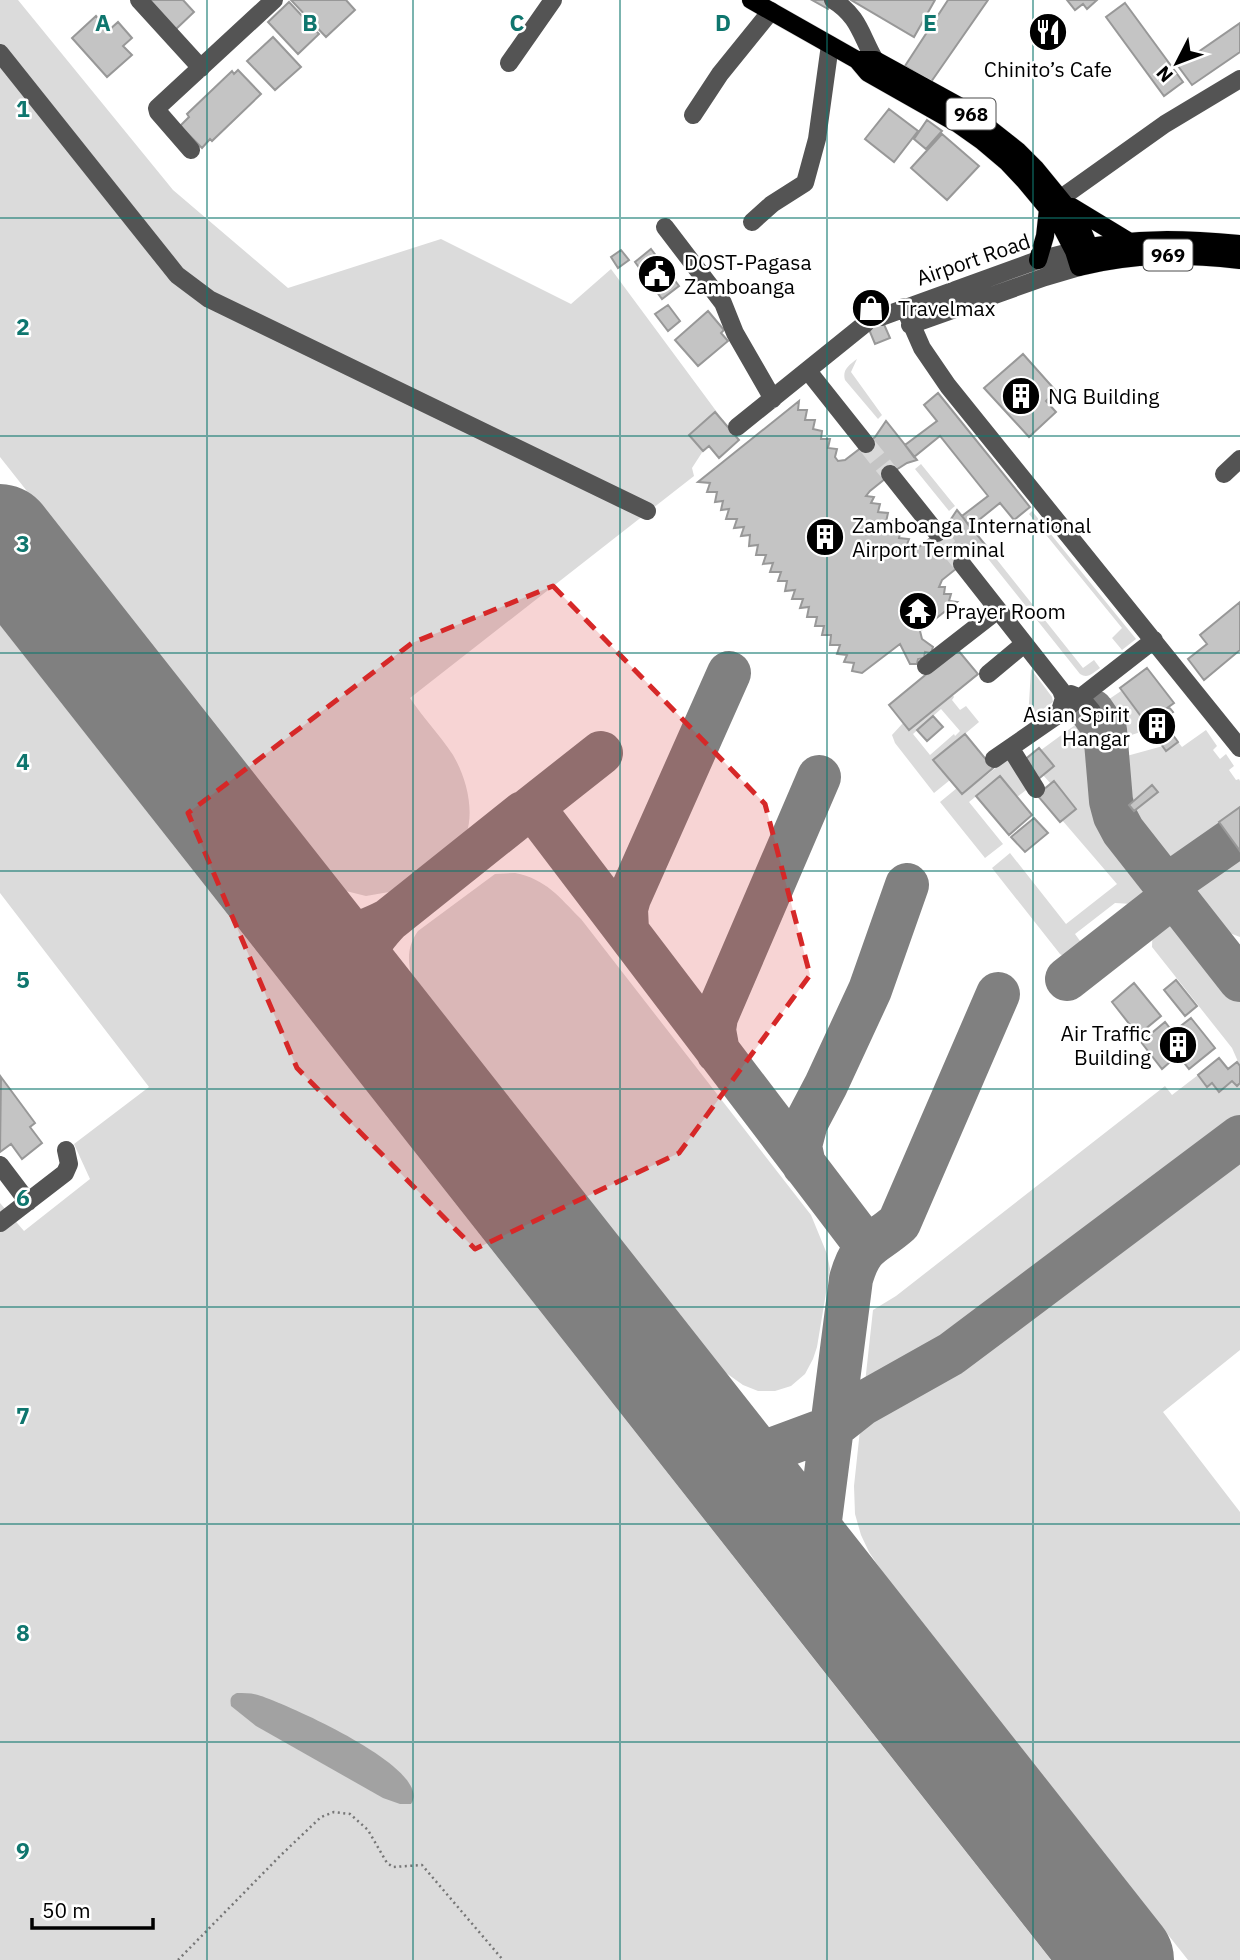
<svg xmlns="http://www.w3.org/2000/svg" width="1240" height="1960" font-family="'IBM Plex Sans',sans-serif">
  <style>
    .green { fill: #dbdbdb; fill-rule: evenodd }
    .water { fill: #a2a2a2 }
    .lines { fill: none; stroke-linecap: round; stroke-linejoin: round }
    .taxiway { stroke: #808080; stroke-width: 44 }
    .runway { stroke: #808080; stroke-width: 108 }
    .building { fill: #c4c4c4; stroke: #989898; stroke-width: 2 }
    .minor-tunnel { stroke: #d9d9d9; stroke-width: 18; stroke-dasharray: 18 9; stroke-linecap: butt }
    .major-casing { stroke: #dbdbdb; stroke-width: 19 }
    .path { stroke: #767676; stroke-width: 2.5; stroke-dasharray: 2 3.5; stroke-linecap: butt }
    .minor { stroke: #545454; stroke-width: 18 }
    .major { stroke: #000; stroke-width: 18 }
    .marked { fill: #d62828; fill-opacity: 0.2; stroke: #d62828; stroke-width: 5; stroke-dasharray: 14 9; stroke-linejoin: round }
    .grid { fill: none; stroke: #0f766e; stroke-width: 2; stroke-opacity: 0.55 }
    .labels { text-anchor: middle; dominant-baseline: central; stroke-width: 5; stroke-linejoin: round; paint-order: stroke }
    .shield { fill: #fff; stroke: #4c4c4c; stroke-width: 2 }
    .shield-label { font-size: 19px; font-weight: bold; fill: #000 }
    .poi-label { font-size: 21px; fill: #000; stroke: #fff; text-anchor: start }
    .street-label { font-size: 21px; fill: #000; stroke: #fff }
    .grid-label { font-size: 23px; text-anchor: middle; font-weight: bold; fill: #0f766e; stroke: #fff; stroke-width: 5; stroke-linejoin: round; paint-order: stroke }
  </style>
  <rect width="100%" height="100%" fill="#fff"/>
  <path class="green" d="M0,0H18L173,190L288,288L441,239L571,304L611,269L725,423L715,413L689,435L703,451L692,468L694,476L410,698C423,718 440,735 453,755C466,777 475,810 466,835L389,892L366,896L342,890L0,457Z
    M857,359L851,372L882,415L878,419L845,380C842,370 849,365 857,359Z
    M921,464L955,506L949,511L915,469Z
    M1032,511L1136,639L1122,650L1112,638L1122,628L1029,514Z
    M990,551L1083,668L1094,660L1100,668C1093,673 1088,679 1080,674L985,555Z
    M0,625L1051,1960H0V1203L24,1231L90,1179L74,1144L149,1087L0,893Z
    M1031,669L1052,697L1053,702L1028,720Z
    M1121,691L1150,729L1122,738L1114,737L1113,727L1099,706Z
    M953,695L954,697L952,700L960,710L966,706L979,722L934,760L950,780L934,793L895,743L892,735L903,723L910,730ZM941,709L960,731L955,736L954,734L930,755L913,734Z
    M1086,717L1099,733L1102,805L1108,824L1118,841L1153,884C1158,898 1150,904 1139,913L1132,904L1115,903L1075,934L1088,952L1077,960H1069L1060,954L992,868L1010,853L1066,924L1117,884L1062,820L1076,808L1054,782L1051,784L1043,775L1054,766L1041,750Z
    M1206,730L1217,746L1213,750L1220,759L1226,754L1234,766L1229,770L1236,780L1239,779L1240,781V807L1219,822L1229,836L1189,864L1183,866L1168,864L1158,858L1132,824L1131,817L1134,811L1158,792L1152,785L1129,805L1120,804L1117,793L1115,768L1118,762L1123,757L1163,746L1166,751L1178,742L1182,747Z
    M1006,760L1010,761L1030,787L1017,797L1000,777L969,802L1003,844L985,858L940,802L957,788L962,794Z
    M1235,843L1240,851V937C1230,933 1218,929 1210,923C1198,914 1178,890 1189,876C1200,863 1220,853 1235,843Z
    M515,873C546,879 559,897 581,919L811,1215L827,1254L830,1269L817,1347L813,1359L805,1374L791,1386L775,1391H758L743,1385L722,1370L411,977C408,958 407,947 418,931L495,874Z
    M1167,912L1180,917L1240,994V1066L1232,1048L1152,947L1153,920Z
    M1198,1075L1207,1086L1212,1083L1232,1081L1237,1086L1240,1083V1123L953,1342L917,1366L873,1388L868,1387L865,1383L873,1310L896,1296L1165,1086L1172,1095Z
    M1240,1147V1350L1163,1412L1240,1512V1960H1188L885,1576L869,1552L861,1535L855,1514L854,1486L860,1430L872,1412L888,1398L941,1369L961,1354Z"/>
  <path class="water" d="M237,1693C244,1693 251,1693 258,1695C284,1703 435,1769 411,1804H400L383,1798L256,1726L231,1706C230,1699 230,1696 237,1693Z"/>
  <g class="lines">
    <path class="taxiway" d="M1092,711L1105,730L1111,801L1115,816L1123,831L1240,980
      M530,809L601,753
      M1166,886L1232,840
      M295,912C333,941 346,942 389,920
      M627,930L626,909L629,898L729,673
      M1067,979L1173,896
      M366,1002C357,964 362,948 389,920L523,813L534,809L867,1247
      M718,1052L714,1030L716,1017L819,777
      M804,1165L800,1146L806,1123L826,1085L870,990L907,885
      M713,1443L734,1452H753L771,1450L833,1427L862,1404L951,1354L1240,1137
      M818,1576V1536L851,1279C862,1241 873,1246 899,1223L998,994"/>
    <path class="runway" d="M0,538L1120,1960"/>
  </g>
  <path class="building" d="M147,0H183L194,12L175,30Z
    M291,0H346L355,10L326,37Z
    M812,0H833L828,9Z
    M851,0H935L914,37Z
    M948,0H988L931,82L905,66Z
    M1067,0H1097L1087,9L1083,4L1075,10Z
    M289,2L319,34L298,54L268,22Z
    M1125,3L1183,82L1164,96L1106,17Z
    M96,16L109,30L118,22L132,38L123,46L132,55L107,77L72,38Z
    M1240,23V52L1192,85L1178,66Z
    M273,37L301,67L275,90L247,61Z
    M238,70L261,94L212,141L210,139L202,148L180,126L189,117L187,114L232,71L234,74Z
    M889,109L918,131L894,162L865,139Z
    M927,120L942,131L926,149L914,139Z
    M942,134L979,166L947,200L911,168Z
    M651,249L679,286L662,299L635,262Z
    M621,250L629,260L618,268L611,257Z
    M872,297L890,338L875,344L858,303Z
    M668,305L680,321L668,331L655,314Z
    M708,311L724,330L721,333L728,341L698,366L675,340Z
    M1023,354L1056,391L1046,401L1056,412L1029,437L984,388Z
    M938,393L1030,507L1014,520L1000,503L970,527L962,516L988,496L940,436L914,457L905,445L937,421L924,405Z
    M799,401L798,410H807L805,420H815L813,429L822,431L821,439H830L828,448L837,449L835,457L838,461L845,460L875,437L886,421L917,460L907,463L896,470L870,491L866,496L874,497L871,503L880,504L878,512L888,513L886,522L894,521L892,529L901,530L899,538L909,539L906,547H919L947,525L957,510L987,547L972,556L942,580L939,587H945L944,594H951L949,601L957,602L920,631L922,639L933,647L931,653L925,652L924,658L918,659L917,664H910L900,644L862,673L852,671L854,663L844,662L847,655L837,654L840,645H830L831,635H822L824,626H815L817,617H807L809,607L800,608L803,599H792L795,590L785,591L787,581H778L781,572H770L773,563L763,564L766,555H756L758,545L749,546L750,535L741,536L744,527L734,528L737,519H726L729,509L721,510L723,501L715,502L717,492H707L710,483L698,482Z
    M715,412L739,440L719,458L709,446L703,451L689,435Z
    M1240,602V650L1204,680L1188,659L1207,644L1200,635Z
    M957,649L978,674L909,730L889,705Z
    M1147,668L1174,703L1146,723L1120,688Z
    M1169,707L1173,712L1162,720L1178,742L1166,751L1146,723Z
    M933,716L943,727L927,741L917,730Z
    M965,734L993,768L962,794L933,760Z
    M1039,748L1054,766L1037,780L1022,762Z
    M1000,776L1032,815L1009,835L976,796Z
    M1054,781L1076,809L1060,822L1037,795Z
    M1152,785L1158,792L1134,811L1129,805Z
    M1240,807V851L1219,822Z
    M1034,818L1048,833L1025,852L1011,837Z
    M1176,980L1197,1006L1185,1016L1164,990Z
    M1134,983L1161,1016L1138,1035L1112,1002Z
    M1191,1018L1215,1048L1189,1069L1178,1055L1162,1069L1141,1042L1165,1022L1173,1032Z
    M1219,1058L1228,1069L1237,1062L1240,1066V1083L1237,1086L1232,1081L1219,1092L1212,1083L1207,1087L1198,1075Z
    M1,1077L35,1123L30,1127L42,1143L22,1159L11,1144L0,1152Z"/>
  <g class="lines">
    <path class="minor-tunnel" d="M866,444L890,474
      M937,533L962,564"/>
    <g class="major-casing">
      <path id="major" d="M751,0L857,60L868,73L958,124L982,141L1008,163L1024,180L1059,222L1074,251L1079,267C1135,253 1184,254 1240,260
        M857,60H875L966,110L1018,151L1035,168L1071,212L1082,230L1096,263
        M1072,207L1128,241
        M1081,249C1136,237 1185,239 1240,244
        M1038,260L1045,236L1048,209"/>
    </g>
    <path class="path" d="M178,1960L281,1855L321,1817L334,1812L350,1814L368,1830L387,1863L393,1867L422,1865L503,1960"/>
    <path class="minor" d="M139,0L201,68
      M833,0C859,16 861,36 875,60L869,70
      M0,53L177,275L209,299L647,511
      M509,63L553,0
      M693,115L720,74L771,11
      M191,150L158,112L157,108L274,0
      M1061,198L1165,124L1240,79
      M752,222L772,204L805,183L817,139L830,45
      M665,227L723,303L735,333L773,399
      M904,307L922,348L948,386L1240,748
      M881,317L1038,260L1074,251
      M910,325L1045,277L1079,267
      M808,371L866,444
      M737,427L866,323
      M890,474L937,533
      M1224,474L1240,459
      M962,564L1061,690L1064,698L1059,714
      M926,666L998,610
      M988,674L1024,644
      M1071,694L1081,698L1092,711
      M1011,749L1036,789
      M994,759L1059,714L1154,640
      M0,1165L28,1202
      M0,1223L65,1173L69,1164L66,1150"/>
    <use href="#major" class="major"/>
  </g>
  <path class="marked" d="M553,586L765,804L810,975L679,1153L475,1249L297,1068L188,813L412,643Z"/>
  <path class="grid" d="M207,0V1960M413,0V1960M620,0V1960M827,0V1960M1033,0V1960M0,218H1240M0,436H1240M0,653H1240M0,871H1240M0,1089H1240M0,1307H1240M0,1524H1240M0,1742H1240"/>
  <defs>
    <g id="restaurant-disc" transform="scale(2.0125)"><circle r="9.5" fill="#000" stroke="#fff"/><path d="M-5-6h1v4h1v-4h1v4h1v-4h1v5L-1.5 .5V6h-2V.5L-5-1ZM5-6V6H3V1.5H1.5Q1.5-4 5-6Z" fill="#fff"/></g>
    <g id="civic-disc" transform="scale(2.0125)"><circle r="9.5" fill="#000" stroke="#fff"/><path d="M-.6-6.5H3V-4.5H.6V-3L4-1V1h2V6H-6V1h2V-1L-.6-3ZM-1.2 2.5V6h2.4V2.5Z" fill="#fff"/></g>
    <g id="shop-disc" transform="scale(2.0125)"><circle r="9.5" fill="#000" stroke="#fff"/><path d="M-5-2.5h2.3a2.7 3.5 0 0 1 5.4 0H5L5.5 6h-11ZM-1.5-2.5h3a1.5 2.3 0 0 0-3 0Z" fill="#fff"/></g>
    <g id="building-disc" transform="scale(2.0125)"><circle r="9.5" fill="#000" stroke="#fff"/><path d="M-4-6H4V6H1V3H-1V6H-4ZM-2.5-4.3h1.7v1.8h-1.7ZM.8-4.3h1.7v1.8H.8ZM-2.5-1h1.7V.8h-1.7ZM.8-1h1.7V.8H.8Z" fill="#fff"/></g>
    <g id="temple-disc" transform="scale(2.0125)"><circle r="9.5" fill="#000" stroke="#fff"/><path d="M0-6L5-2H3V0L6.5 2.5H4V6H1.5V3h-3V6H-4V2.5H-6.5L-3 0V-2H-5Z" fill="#fff"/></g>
  </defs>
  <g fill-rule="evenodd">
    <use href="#restaurant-disc" x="1048" y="32"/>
    <use href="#civic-disc" x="657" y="274"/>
    <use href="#shop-disc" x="871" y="308"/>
    <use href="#building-disc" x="1021" y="396"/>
    <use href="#building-disc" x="825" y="537"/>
    <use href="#temple-disc" x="918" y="611"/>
    <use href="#building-disc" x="1157" y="726"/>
    <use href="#building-disc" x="1178" y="1045"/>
  </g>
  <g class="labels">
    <g class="shield">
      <rect x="946.5" y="98.5" width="49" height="31" rx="5"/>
      <rect x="1143.5" y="239.5" width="49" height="31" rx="5"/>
    </g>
    <g class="shield-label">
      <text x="971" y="114">968</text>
      <text x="1168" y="255">969</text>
    </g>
    <g class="poi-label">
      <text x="1048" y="69" text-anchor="middle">Chinito’s Cafe</text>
      <text x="684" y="262">DOST-Pagasa<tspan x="684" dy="24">Zamboanga</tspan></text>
      <text x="898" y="308">Travelmax</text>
      <text x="1048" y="396">NG Building</text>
      <text x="852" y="525">Zamboanga International<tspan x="852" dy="24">Airport Terminal</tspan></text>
      <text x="945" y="611">Prayer Room</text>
      <text x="1130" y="714" text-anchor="end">Asian Spirit<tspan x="1130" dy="24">Hangar</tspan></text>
      <text x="1151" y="1033" text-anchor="end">Air Traffic<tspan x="1151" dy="24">Building</tspan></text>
    </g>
    <g class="street-label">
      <text transform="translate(973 259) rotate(-19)">Airport Road</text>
    </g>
  </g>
  <g class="grid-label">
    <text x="103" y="31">A</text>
    <text x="310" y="31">B</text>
    <text x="517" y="31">C</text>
    <text x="723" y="31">D</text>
    <text x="930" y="31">E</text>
    <text x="23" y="117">1</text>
    <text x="23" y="335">2</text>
    <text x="23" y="552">3</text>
    <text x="23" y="770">4</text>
    <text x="23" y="988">5</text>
    <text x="23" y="1206">6</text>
    <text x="23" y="1424">7</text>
    <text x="23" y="1641">8</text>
    <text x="23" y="1859">9</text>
  </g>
  <g transform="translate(1177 63) rotate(228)" stroke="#ffffff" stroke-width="5" paint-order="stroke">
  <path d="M0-5L12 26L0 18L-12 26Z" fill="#000000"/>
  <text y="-10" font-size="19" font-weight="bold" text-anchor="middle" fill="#000000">N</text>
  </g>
  <path d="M32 1918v10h121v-10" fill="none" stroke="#000000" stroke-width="3.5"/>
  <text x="42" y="1918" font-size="21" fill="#000000" stroke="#ffffff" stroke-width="5" paint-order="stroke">50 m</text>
</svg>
